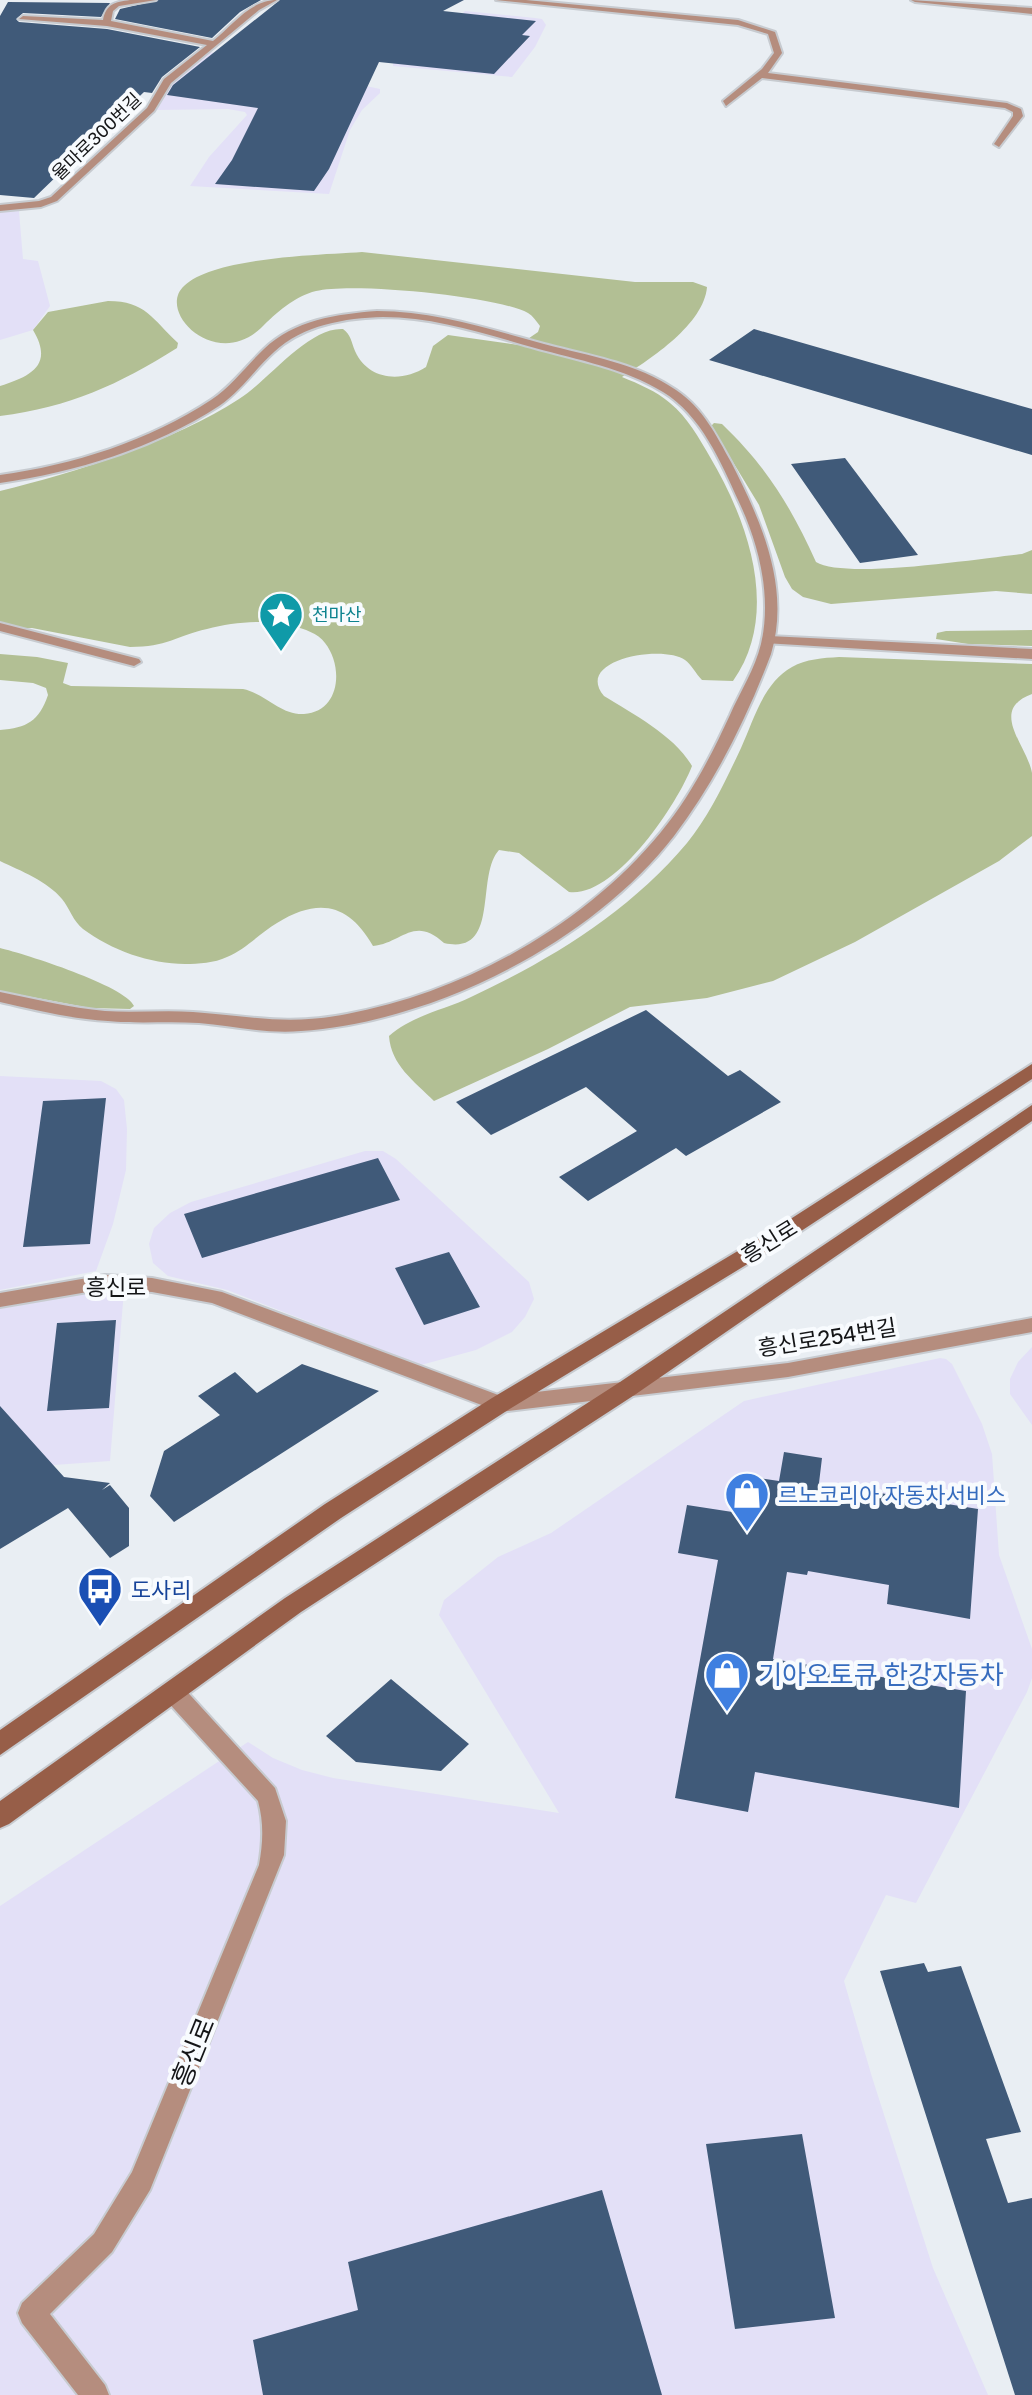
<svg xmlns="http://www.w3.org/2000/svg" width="1032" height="2395" font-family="'Golos Text','Noto Sans KR',sans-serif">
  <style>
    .industrial { fill: #e3e0f7 }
    .forest { fill: #b2bf94 }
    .building { fill: #405a79 }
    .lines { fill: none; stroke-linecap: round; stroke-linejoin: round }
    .service-casing { stroke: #c7cbd0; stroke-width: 4 }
    .minor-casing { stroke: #c7cbd0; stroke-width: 4 }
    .secondary-casing { stroke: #c7cbd0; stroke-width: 4 }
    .service { fill: #b58d7e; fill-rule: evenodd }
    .minor { fill: #b58d7e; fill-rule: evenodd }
    .secondary { fill: #975e48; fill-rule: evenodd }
    .labels { text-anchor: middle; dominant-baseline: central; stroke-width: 8; stroke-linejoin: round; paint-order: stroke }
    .far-street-label { font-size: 18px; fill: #141517; stroke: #f8fbfe }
    .far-culture-label { font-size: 18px; fill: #0d838f; stroke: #f8fbfe; text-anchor: start }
    .street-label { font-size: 22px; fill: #141517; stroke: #f8fbfe }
    .shop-label { font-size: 22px; fill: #366cbe; stroke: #f8fbfe; text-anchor: start }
    .transit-label { font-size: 22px; fill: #164399; stroke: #f8fbfe; text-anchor: start }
    .near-shop-label { font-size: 26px; fill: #366cbe; stroke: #f8fbfe; text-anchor: start }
    .near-street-label { font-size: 26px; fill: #141517; stroke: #f8fbfe }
  </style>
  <rect width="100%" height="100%" fill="#e9eef3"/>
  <path class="industrial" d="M465,11L535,18L542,19L546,25L535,47L512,77L393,66V63L422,54Z
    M210,52L380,89V93L362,110L350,130L329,194L190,186L209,157L247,115L245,112L228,109L156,110L173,81Z
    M19,211L23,259L38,261L50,306L33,330L0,340V212Z
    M0,1076L101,1081L116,1089L124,1100L127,1129L126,1170L113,1224L96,1271L0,1290Z
    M365,1151H383L396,1159L529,1282L534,1299L525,1317L512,1332L476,1350L421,1365L227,1290L168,1276L153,1263L149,1244L154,1228L170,1213L191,1202Z
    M103,1290H124L110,1461L54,1465L0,1499V1309Z
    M1032,1347V1425L1010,1394V1379L1018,1362Z
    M940,1358L946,1359L952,1364L982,1424L992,1454L999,1555L1032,1649V1678L1027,1692L916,1903L886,1895L844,1981L872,2077L933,2268L988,2395H0V1906L248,1742L273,1758L302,1770L333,1778L559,1813L439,1615L444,1600L498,1557L551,1533L744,1401Z"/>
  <path class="forest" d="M362,252L635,282H693L707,287C704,324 651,359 622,377C639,384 656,391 670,403C688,418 699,438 710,457C748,521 781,613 733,681L702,680C696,674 691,664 685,660C664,644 573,659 604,696C633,714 675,736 692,766C677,805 615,898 569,892L519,853L499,850C475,876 501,956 444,943C414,915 402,943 373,946C349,904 319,897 277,923C260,933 246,949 227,957C214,963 199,964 185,964C150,964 111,950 83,929C73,921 70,909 62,899C47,881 21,871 0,861V730C27,728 39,721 48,695L46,688L33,683L0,680V654L37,657L68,663L63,683L71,686L243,689C266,694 280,715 304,714C340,712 344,667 325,643C318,633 304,629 293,626C266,619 234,622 207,629C176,636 167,647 130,647L32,628L0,630V491C74,473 175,441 239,399C268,381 308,327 343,329C351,335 351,341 355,351C368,380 401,383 426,367L433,346L448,335L519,345L538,332L540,326C536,321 533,316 528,313C497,296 352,282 316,291C295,296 276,313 261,328C216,371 156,312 184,286C214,257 320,255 362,252Z
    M108,301C146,301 152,319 178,343L177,348C118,385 70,407 0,416V386C31,376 54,365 33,330L48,312Z
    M714,423L722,424C767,467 791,507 816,562C845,580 982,558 1022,554L1032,550V594L996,591L831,604L803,597L792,589L785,577L759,505L711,426Z
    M1032,630V646L968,644L936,639L937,633L946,631Z
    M839,657L1032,664V694C988,710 1027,745 1032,773C1032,793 1032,816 1032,836L999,861L855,942L773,981L707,998L630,1007L548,1049L434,1101C414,1081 391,1065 389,1036C413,1015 444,1010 471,997C552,959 629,912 687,843C709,816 726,780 741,748C754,720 763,683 792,667C806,659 823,658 839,657Z
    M0,948C25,954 126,986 134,1006L130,1009L90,1008L0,991Z"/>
  <path class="building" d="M159,0H261L240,12L212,38L115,19L120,9Z
    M280,0H464L443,11L536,21L522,35L530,36L494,74L379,62L329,169L314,191L215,184L232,160L258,108L167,95L173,85Z
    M8,2L110,3L101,17L23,13L16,19L19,22L107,29L200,47L162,77L152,93L144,92L34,198L0,195V16Z
    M754,329L1032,409V455L709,360Z
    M845,458L918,555L860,563L791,464Z
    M646,1010L728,1076L740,1070L781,1102L686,1156L676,1148L588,1201L559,1177L637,1131L586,1087L491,1135L456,1102Z
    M106,1098L90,1244L23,1247L43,1101Z
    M378,1158L400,1200L202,1258L184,1214Z
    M449,1252L480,1307L424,1325L395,1268Z
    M116,1320L109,1408L47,1411L57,1323Z
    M302,1364L379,1391L174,1522L150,1496L164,1451L220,1415L198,1396L235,1372L257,1393Z
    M0,1406L64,1477L110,1483L102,1490L110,1485L129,1508V1546L110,1558L68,1508L0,1549Z
    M784,1452L822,1458L819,1483L978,1509L970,1619L887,1604L889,1585L808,1571L807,1575L787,1572L773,1659L966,1691L959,1808L755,1772L748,1812L675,1798L718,1560L678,1553L687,1505L739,1513L745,1476L779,1481Z
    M391,1679L469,1744L441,1771L356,1762L326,1736Z
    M924,1963L928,1972L961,1966L1021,2132L986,2139L1008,2203L1032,2198V2395H1015L880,1971Z
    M802,2134L835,2318L735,2329L706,2144Z
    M602,2190L662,2395H263L253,2340L358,2310L348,2262Z"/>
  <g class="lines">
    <g class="service-casing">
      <path id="service" d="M130,0H156L119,6L113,11L111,21L213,41C232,26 250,0 277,0L259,10L171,83L154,111L57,201L41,207L0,211V205L39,201L51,197L147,108L164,79L207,45L107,26L19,19L23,16L103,20C106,4 115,2 130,0Z
        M496,0H526L738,20L775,32L782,53L768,73L1007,103L1021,109L1023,116L999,147L994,144L1013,116V112L1005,108L762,78L726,106L723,101L762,69L774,53L768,34L738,25Z
        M911,0L1032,8V14L915,2Z
        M377,311C435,311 489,329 544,344C589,356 637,363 676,390C703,408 716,435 731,462C761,521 791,587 771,654C747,718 715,782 674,836C592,942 435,1022 301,1031C266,1034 233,1026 199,1023C168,1021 138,1024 108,1021C71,1019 36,1010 0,1002V992C35,999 70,1008 105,1011C134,1013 164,1010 193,1012C251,1016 287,1026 347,1014C465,992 585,925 661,832C690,797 711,756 730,715C740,692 755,669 761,644C772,597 759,544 739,502C721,462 701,415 663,392C624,368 578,360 535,348C485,334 435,317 383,317C345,318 303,325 274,352C255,369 241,391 219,406C154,448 76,472 0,483V475C73,465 149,441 211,400C232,386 246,366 264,349C294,320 337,314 377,311Z
        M0,623L139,659L141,662L134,666L0,631Z
        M105,1275L152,1278L222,1292L501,1396L788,1363L1032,1318V1332L788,1377L500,1412L212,1303L152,1292L105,1289L0,1307V1293Z
        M173,1682L181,1685L275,1788L286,1821L284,1855L150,2190L112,2252L50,2314L105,2385L109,2395H78L22,2323L18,2313L22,2303L94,2234L132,2172L259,1865C263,1843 264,1823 258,1801L165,1699L162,1692L165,1685Z"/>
    </g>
    <g class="minor-casing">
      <path id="minor" d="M769,636L1032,649V659L764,643L762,640Z"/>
    </g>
    <g class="secondary-casing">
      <path id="secondary" d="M1032,1064V1079L792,1237L508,1410L341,1518L0,1755V1730L325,1504L492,1398L778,1227Z
        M1032,1105V1121L636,1394L301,1612L9,1824L0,1828V1801L285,1598L620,1382Z"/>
    </g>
    <use href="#service" class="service"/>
    <use href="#minor" class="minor"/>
    <use href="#secondary" class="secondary"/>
  </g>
  <defs>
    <g id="sight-pin" transform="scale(2.3)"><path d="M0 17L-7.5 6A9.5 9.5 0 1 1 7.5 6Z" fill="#0f9aa8" stroke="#f8fbfe"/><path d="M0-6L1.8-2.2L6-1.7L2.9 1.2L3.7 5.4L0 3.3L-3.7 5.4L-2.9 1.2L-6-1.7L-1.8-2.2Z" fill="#fff"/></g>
    <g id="shop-pin" transform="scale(2.3)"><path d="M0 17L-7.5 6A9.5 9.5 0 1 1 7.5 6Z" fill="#3f7fe0" stroke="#f8fbfe"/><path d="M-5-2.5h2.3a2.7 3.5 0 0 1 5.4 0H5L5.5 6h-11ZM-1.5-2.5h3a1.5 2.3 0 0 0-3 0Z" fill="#fff"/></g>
    <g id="bus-pin" transform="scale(2.3)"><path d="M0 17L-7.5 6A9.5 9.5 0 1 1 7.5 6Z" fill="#1a4fb4" stroke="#f8fbfe"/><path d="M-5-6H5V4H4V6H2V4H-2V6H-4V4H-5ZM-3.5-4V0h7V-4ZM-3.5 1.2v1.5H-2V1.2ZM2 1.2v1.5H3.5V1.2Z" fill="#fff"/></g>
  </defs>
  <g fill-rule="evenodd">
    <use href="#sight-pin" x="281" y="614"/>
    <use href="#shop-pin" x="747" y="1494"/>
    <use href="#bus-pin" x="100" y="1589"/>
    <use href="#shop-pin" x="727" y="1674"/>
  </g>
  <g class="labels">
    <g class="far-street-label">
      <text transform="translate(96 136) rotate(-44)">율마로300번길</text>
    </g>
    <g class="far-culture-label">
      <text x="312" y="614">천마산</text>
    </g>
    <g class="street-label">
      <text transform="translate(769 1241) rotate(-32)">흥신로</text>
      <text x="116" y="1286">흥신로</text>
      <text transform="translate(827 1337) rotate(-9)">흥신로254번길</text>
    </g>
    <g class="shop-label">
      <text x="778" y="1494">르노코리아 자동차서비스</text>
    </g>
    <g class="transit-label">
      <text x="131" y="1589">도사리</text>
    </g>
    <g class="near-shop-label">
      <text x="758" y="1674">기아오토큐 한강자동차</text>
    </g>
    <g class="near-street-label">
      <text transform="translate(193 2052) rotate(-68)">흥신로</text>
    </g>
  </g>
</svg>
